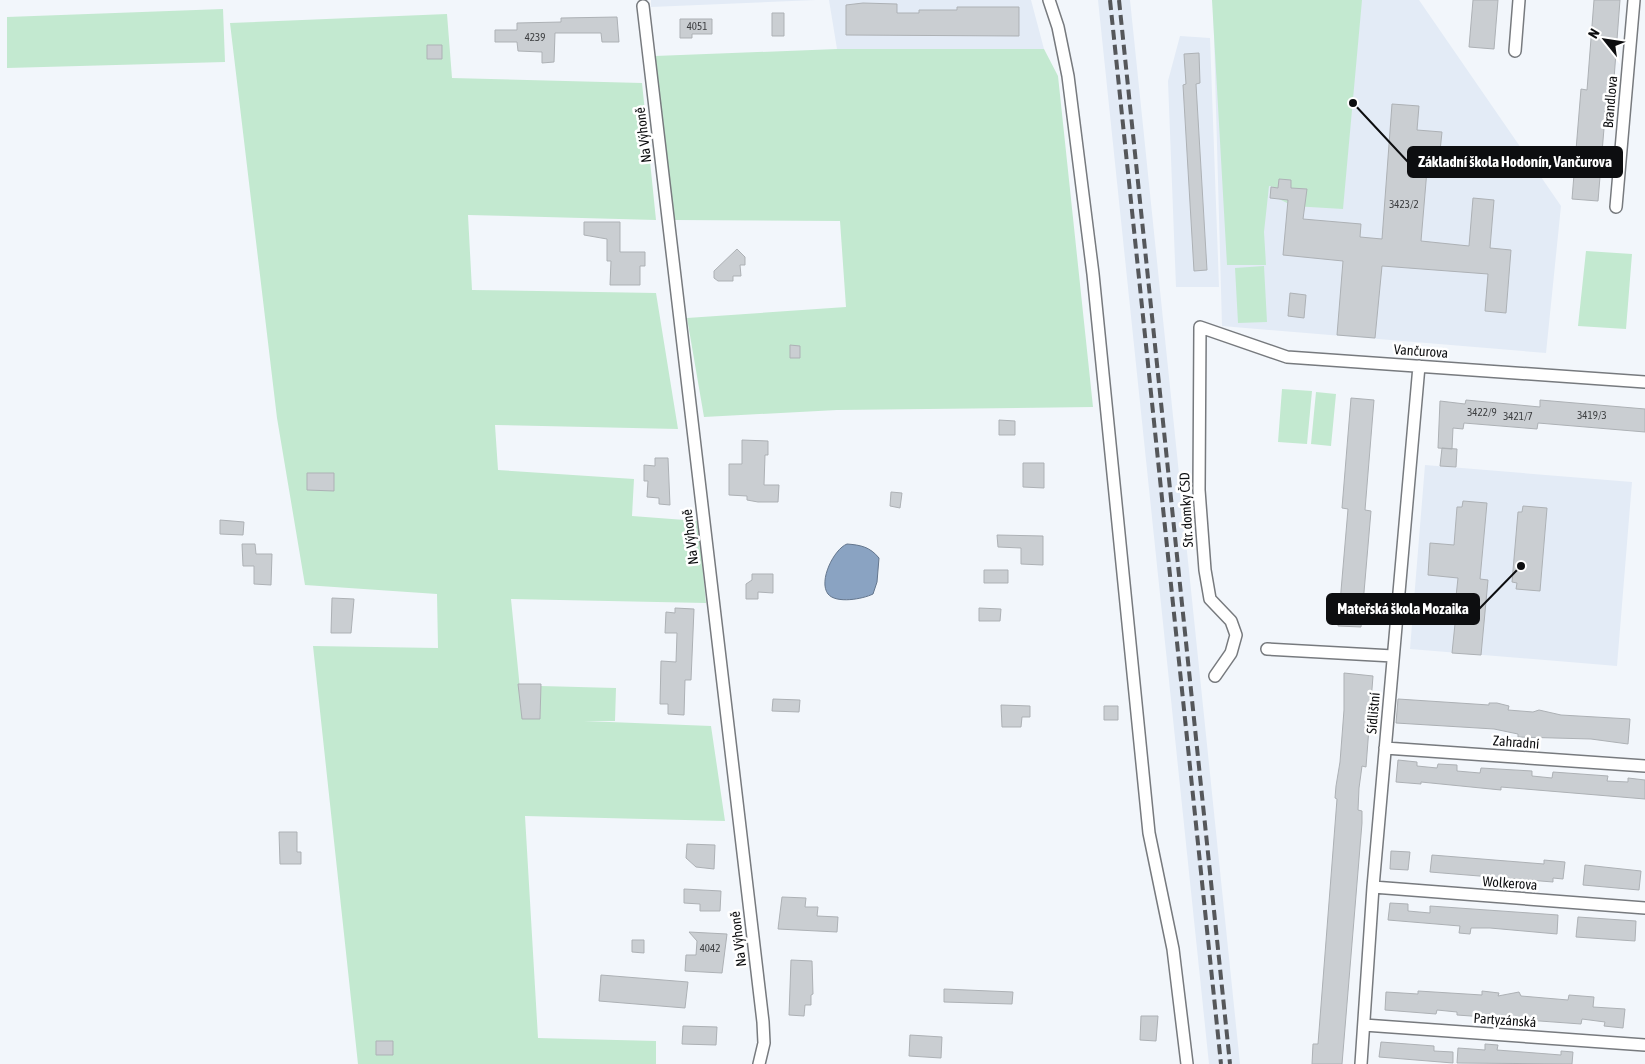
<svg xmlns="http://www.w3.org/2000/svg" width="1645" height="1064" font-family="'Asap Condensed',sans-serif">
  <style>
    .built { fill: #e3ebf6 }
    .green { fill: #c3e9d0 }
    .water { fill: #8aa3c2; stroke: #64768d }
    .building { fill: #caced2; stroke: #adb1b5 }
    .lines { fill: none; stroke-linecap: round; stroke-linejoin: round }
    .minor-casing { stroke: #777a7e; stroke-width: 14 }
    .minor { stroke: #fff; stroke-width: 11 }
    .rail { stroke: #55575a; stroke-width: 4; stroke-dasharray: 10 5; stroke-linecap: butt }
    .labels { text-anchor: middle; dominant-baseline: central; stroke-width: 5; stroke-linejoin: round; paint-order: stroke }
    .number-label { font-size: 11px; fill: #3c3e40 }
    .street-label { font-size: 14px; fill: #0d0e10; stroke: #fff }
    .leader { fill: none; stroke: #0d0e10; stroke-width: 2 }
    .callout-dot { fill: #0d0e10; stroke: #fff; stroke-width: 2 }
    .callout { fill: #0d0e10; stroke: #0d0e10; stroke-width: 2 }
    .callout-label { font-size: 15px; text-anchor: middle; font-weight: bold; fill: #fff }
  </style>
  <rect width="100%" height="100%" fill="#f2f6fb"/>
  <path class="built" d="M651,0H816L651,7Z
    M829,0H1031L1044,49H837Z
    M1098,0H1130L1240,1064H1209Z
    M1213,0H1419L1561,206L1546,353L1222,326Z
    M1180,36L1210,38L1219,287H1176L1168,81Z
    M1425,465L1632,482L1617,666L1410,649Z"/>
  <path class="green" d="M1212,0H1362L1343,209L1293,206L1279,199L1307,189L1291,188V180L1279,179L1278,188L1269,186L1264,232L1266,265H1227Z
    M223,9L225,62L7,68V17Z
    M447,14L452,78L642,83L656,220L468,215L472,290L656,293L678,429L495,425L498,470L634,479L632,516L698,521L706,603L511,599L523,719H540L541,686L616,688L615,721H584L711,726L725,821L525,816L538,1038L656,1041V1064H358L313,646L438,648L437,594L305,585L277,418L230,23Z
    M837,49H1044L1058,76L1093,407L837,410L704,417L687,318L846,307L840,221L674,220L655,56Z
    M1586,251L1632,254L1626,329L1578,326Z
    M1264,266L1267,322L1238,323L1235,268Z
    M1282,389L1312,391L1307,444L1278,442Z
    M1316,392L1336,394L1331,446L1311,444Z"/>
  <path class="water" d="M847,544C861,545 870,547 879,558L877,582L873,594C863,599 836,604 828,594C818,581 834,549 847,544Z"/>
  <path class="building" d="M1473,0H1498L1494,49L1469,47Z
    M1594,0H1620L1613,92H1607L1598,201L1572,199L1581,89L1587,90Z
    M863,3L897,4V13H919V10H957V7H1019V36L846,35V5Z
    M772,13H784V36H772Z
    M617,17L619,42H602L601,33H555L554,62L542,63V52L518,51L517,42H495V30H517V23L561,22V18Z
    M680,19H712V34H692V38H680Z
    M427,45H442V59H427Z
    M1199,53L1200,83L1196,84L1207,270L1194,271L1183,85L1186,84L1184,54Z
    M1392,104L1419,106L1417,130L1442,132L1438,170H1427L1421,241L1469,246L1473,198L1494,200L1490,248L1511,250L1506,313L1485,311L1488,274L1382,266L1375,338L1337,335L1343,261L1283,255L1288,200L1270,198L1271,187L1278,188L1279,179L1291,180V188L1307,189L1303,219L1361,224L1360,237L1382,239Z
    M584,222H620V252H645V266H640V285H610L611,261H607V239L584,235Z
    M737,249L745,257V265H740L741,276H733V281H718L714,278V271Z
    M1290,293L1306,295L1304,318L1288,316Z
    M790,345L800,346V358H790Z
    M1351,398L1374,400L1365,510L1371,511L1361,627L1338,626L1348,509L1342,508Z
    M1466,400L1540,407V400L1645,409V432L1538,423L1537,429L1464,423L1463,429L1453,428L1452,449L1438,448L1440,401L1465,404Z
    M999,420L1015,421V435H999Z
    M742,440L768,441V455H765L764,485H779L778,502H758L747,500V496L729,495V464H742Z
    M1442,448L1457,449L1456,467L1440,466Z
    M655,458H668L670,505L659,504V498L647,497L648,481H644V465L655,466Z
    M1023,463H1044V488L1023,487Z
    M307,473H334V491L307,490Z
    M891,492L902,493L900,508L890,506Z
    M1463,501L1487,503L1480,579L1488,580L1481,655L1452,653L1455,624L1423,621L1425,604L1455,606L1458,578L1428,575L1430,543L1454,545L1457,507H1462Z
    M1523,506L1547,508L1540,591L1516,589L1517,583L1512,582L1518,512H1522Z
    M220,520L244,522L243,535L220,534Z
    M997,535L1043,536V565L1021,564V548L998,547Z
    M242,544H255L256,554H272L271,585L254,584V566H243Z
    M984,570H1008V583H984Z
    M752,574H773V593L758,592V599H746V584L752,580Z
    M332,598L354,599L351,633H331Z
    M675,608L694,609L691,680H685L684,715L668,714V704H660L661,661L676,662L677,633H665L666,612L675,613Z
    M979,608L1001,609L1000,621H979Z
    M1344,673L1373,676L1366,767L1362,766L1359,788L1358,810L1362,811V823L1342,1064H1312L1313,1044H1318L1325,954L1337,799L1335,798L1336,786L1340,762L1344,710Z
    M518,684H541L540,719H522Z
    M773,699L800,700L799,712L772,711Z
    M1398,699L1489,705V703H1497L1509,706L1508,710L1533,712L1539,710L1561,715L1630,719L1628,744L1591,739L1518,737V734L1494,729L1396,723Z
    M1001,705L1030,706V717H1022L1021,727H1002Z
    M1104,706H1118V720H1104Z
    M1398,760L1417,762V766L1437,768L1438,764L1457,765V771L1480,773L1481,768L1532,771V776L1552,778L1553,772L1608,776L1607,781L1628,782V778L1645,780V799L1501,787V790L1421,782V784L1396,782Z
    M279,832H297V852H301V864H280Z
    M687,844L715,845L714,869L696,867L686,858Z
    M1391,851L1410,852L1408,870L1390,869Z
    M1432,855L1544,864V860L1565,862L1563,879L1553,878V882L1430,872Z
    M1585,865L1641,871L1639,890L1583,885Z
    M684,889L721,891L720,911H700V904L684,903Z
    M782,897L806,898L805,907H818L817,916L838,917L837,932L778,929Z
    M1390,903L1408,904V911L1430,913V906L1558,915L1557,934L1490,928H1471L1470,934L1459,933L1460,926L1388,920Z
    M1578,917L1636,921L1635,941L1576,937Z
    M689,932L727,934L722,973L685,971L686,955H696L697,941Z
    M632,940H644V953L632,952Z
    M791,960L812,961L813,994L811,995V1005H805L804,1016L789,1015Z
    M601,975L688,982L685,1008L599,1001Z
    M944,989L1013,992L1012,1004L944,1002Z
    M1418,991L1482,995V991L1499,993L1498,996L1519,992L1521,996L1568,1000L1569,995L1594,997L1593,1007L1625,1009L1623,1028L1604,1026L1605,1022L1582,1019L1581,1024L1457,1015V1012L1437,1010L1436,1014L1385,1010L1386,992L1418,994Z
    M1141,1016H1158L1156,1041L1140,1040Z
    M683,1026L717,1027L716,1045L682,1044Z
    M910,1035L942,1037L941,1058L909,1056Z
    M376,1041H393V1055H376Z
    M1381,1042L1434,1046V1051L1453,1052V1063L1379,1057Z
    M1485,1044L1498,1045L1497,1050L1561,1055V1051L1573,1052L1572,1064L1457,1063L1458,1048L1485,1050Z"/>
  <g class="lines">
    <g class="minor-casing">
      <path id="minor" d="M1049,0L1058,27L1068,76L1093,274L1149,833L1173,949L1187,1064
        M643,6L763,1022L764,1043L759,1064
        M1515,51L1519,0
        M1616,207L1634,0
        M1267,649L1393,656
        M1215,676L1231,653L1236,635L1231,621L1210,599L1205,570L1199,490L1200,327L1287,357L1645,382
        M1385,748L1645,766
        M1373,887L1645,908
        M1364,1025L1645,1045
        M1361,1064L1373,887L1419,366"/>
    </g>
    <use href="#minor" class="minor"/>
    <path class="rail" d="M1110,0L1221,1064
      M1119,0L1230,1064"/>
  </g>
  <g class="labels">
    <g class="number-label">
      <text x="697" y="26">4051</text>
      <text x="535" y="37">4239</text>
      <text x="1404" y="204">3423/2</text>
      <text x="1482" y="412">3422/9</text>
      <text x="1592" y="415">3419/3</text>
      <text x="1518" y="416">3421/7</text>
      <text x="710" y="948">4042</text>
    </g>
    <g class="street-label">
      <text transform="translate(1610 102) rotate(-85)">Brandlova</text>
      <text transform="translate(643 135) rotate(-97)">Na Výhoně</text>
      <text transform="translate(1421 351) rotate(4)">Vančurova</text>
      <text transform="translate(1186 510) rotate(-93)">Str. domky ČSD</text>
      <text transform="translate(690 537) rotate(-97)">Na Výhoně</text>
      <text transform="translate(1373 713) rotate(-85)">Sídlištní</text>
      <text transform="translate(1516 742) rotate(4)">Zahradní</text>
      <text transform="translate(1510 883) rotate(4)">Wolkerova</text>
      <text transform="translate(738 939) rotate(-97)">Na Výhoně</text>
      <text transform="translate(1505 1020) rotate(4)">Partyzánská</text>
    </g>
  </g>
  <path class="leader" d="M1353 103L1408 162M1521 566L1479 609"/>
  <g class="callout-dot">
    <circle cx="1353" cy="103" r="5"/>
    <circle cx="1521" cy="566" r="5"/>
  </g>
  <g class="callout">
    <rect x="1408" y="147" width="214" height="30" rx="5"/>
    <rect x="1327" y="594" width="152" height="30" rx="5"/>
  </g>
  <g class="callout-label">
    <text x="1515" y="167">Základní škola Hodonín, Vančurova</text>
    <text x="1403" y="614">Mateřská škola Mozaika</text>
  </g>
  <g transform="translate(1605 40) rotate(300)" stroke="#ffffff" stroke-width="4" paint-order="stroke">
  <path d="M0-4L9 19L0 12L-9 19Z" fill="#0d0e10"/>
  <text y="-8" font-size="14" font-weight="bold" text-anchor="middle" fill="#0d0e10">N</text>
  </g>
</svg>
